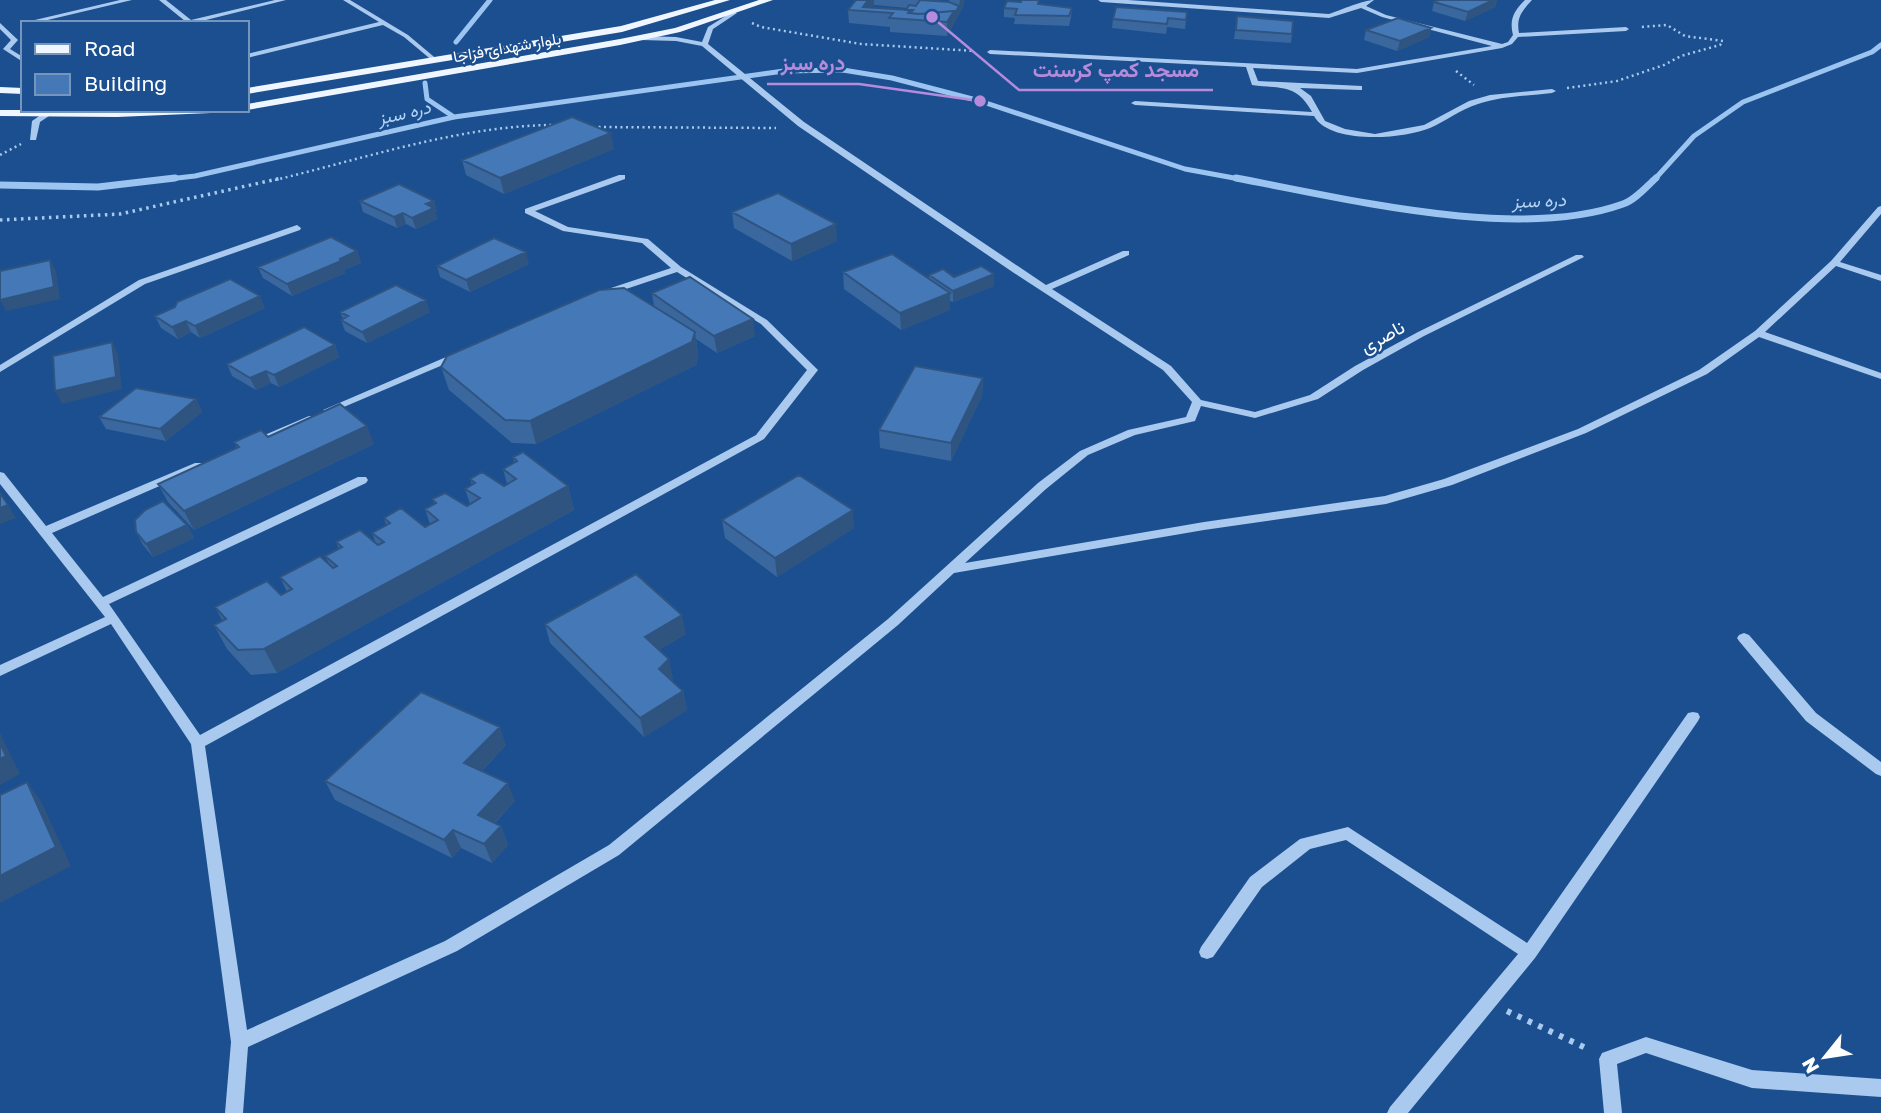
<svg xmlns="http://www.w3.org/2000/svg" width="1881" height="1113" font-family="'Golos Text',Vazirmatn,sans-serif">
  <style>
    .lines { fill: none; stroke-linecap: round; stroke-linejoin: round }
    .stream-far1 { stroke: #9cc4f0; stroke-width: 5 }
    .stream { stroke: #9cc4f0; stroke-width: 7 }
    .path-far2 { stroke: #a9c9ee; stroke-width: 2.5; stroke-dasharray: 2 3.5; stroke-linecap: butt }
    .path-far1 { stroke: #a9c9ee; stroke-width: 3.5; stroke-dasharray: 2.5 4.5; stroke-linecap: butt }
    .path { stroke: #a9c9ee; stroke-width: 6; stroke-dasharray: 4.5 7; stroke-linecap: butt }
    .minor { fill: #a9c9ee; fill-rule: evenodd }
    .major { fill: #f0f6ff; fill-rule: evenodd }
    .wall { fill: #3a679d; fill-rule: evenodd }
    .shaded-wall { fill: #305480 }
    .building { fill: #4478b7; stroke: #305480; stroke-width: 2 }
    .labels { text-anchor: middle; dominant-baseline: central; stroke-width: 5; stroke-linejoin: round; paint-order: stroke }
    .far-street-label { font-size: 16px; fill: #fff; stroke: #1b4f8f }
    .far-water-label { font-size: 18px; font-style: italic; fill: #b5d3f5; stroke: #1b4f8f }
    .street-label { font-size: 19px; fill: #fff; stroke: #1b4f8f }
    .leader { fill: none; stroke: #b68bdc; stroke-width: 2.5 }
    .callout-dot { fill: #b68bdc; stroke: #1b4f8f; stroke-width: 2.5 }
    .callout-label { font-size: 21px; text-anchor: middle; font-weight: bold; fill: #b68bdc; stroke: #1b4f8f; stroke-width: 5; stroke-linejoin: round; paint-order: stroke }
  </style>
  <rect width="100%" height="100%" fill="#1b4f8f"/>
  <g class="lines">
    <path class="stream-far1" d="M456,42L490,0
      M425,83L427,99L454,117
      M160,180L195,176L454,117L784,71L843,70L892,78L980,101L1185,169L1245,180
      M1654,180L1694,136L1743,102L1872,52L1881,45"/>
    <path class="stream" d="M1236,178C1344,198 1518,242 1623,204C1635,200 1647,186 1656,178
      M0,185L98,187L175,178"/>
    <path class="path-far2" d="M752,23L761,27L861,44L975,51
      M1456,71L1474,85
      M1567,88L1617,81L1664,65L1681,56L1720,45L1723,41L1685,36L1667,25L1641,27
      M593,127L776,128
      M0,155L21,144
      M275,180C366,158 462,125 556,125"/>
    <path class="path-far1" d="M0,220L120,214L282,178"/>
    <path class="path" d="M1507,1011L1588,1049"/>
    <path class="minor" d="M120,0H132L35,23H22Z
      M159,0H166L191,20L275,0H286L194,23H182L185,21Z
      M343,0H350L408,35L439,61L434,62L404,37L383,25L247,58V54L379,22Z
      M1098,0H1128L1329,14C1341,10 1363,0 1374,0L1366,6L1386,15L1502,44L1508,42L1513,35C1509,19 1514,11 1525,0H1532C1522,11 1516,18 1519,33L1626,27L1629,29L1626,31L1518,37L1512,44L1502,48L1357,73L1253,68L1258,81L1362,86V90H1359L1300,88L1311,96L1325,121L1345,129L1375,134L1424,125L1469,101L1490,95L1552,89L1556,91L1552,93C1527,96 1501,96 1478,104C1461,109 1446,121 1430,128C1404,139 1330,145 1314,116L1135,105L1131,103L1135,101L1312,112C1296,83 1281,89 1252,85L1246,67L990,54L987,52L990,50L1357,69L1492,46L1382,17L1361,8L1329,18L1101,2Z
      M732,12L737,13L713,29L708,44L804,122L1046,285L1123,251H1129V255L1052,289L1171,366L1201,400L1255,412L1310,395L1355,366L1418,332L1576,255H1582L1584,257L1424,336L1363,370L1318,399L1255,418L1201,406L1195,421L1135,435L1088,455L1046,489L965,563L1204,522L1385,496L1444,479L1578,429L1699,370L1755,331L1831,261L1878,207L1881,206V214L1840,262L1881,275V281L1836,266L1765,332L1881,373V379L1759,337L1707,374L1586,433L1452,485L1386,504L1204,530L954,573L898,625L619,855L457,951L248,1047L243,1113H225L231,1042L191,744L111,624L0,676V665L105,617L0,484V472L4,473L46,526L195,463H203L205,465L203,467L52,533L103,597L358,477H366L368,480L366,483L109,604L200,735L756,435L807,370L761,324L677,272L602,297H596V293L671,268L642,243L563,231L525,213V209L619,175H625V179L535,211L568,227L648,239L681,267L767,320L818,370L764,439L205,746L247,1030L445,941L609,845L888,619L1038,483L1080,451L1128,430L1186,417L1192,402L1163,370L1014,273L798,126L702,46L676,41L641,40L638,38L641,36L676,37L702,42L708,27Z
      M0,23L18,40L10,49L23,57V62L3,49L11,40L0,29Z
      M45,112L52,114L40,122L36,140H30L32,121Z
      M297,225L301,228L300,230L145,284L0,372V365L139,280Z
      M460,351L464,352V356L332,412L328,413L323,410Z
      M309,416L313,417L314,419L313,421L258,444L254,445L248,442Z
      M1744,633L1749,635L1816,713L1881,762V776L1876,774L1806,721L1739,641L1737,638L1739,635Z
      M1693,712L1698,713L1700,717L1698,721L1535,958L1408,1113H1387L1390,1107L1518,954L1346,840L1310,849L1262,887L1213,957L1207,959L1201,957L1199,952L1201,947L1250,877L1300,839L1348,827L1527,943L1688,713Z
      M1646,1037L1752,1070L1881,1079V1097L1752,1088L1646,1053L1617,1064L1622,1113H1604L1599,1059L1602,1053Z"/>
    <path class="major" d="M715,0H730L622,32L247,94V88L621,26Z
      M759,0H773L680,32L620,45L247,110V104L620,39L675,28Z
      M0,87L23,88V94L0,93Z
      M0,110H216L211,113L117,117L0,116Z"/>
  </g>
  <path class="wall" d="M856,0H933L949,2V0H964L963,7L947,36L890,32V27L849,23L848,10ZM874,5L907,8L906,10L873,7Z
    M1438,0H1497L1495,7L1465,21L1432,11L1434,2Z
    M1041,4L1072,8L1071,17L1069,26L1014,24L1015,18L1004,17V8Z
    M1187,12L1185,29L1167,27L1166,34L1112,28L1113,19Z
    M1237,16L1292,34L1291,43L1234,39Z
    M1431,28L1429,37L1397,51L1364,40L1366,30Z
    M614,149L504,194L466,175L462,160Z
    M360,201H434L437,212H435L437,219L416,229L406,224L397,228L363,212Z
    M732,212L837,241L792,261L734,228Z
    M357,251L361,263L344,270L345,273L292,296L263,278L258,267Z
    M529,264L470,292L440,277L437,266Z
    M843,272L929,279V275L954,277L994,274V286L953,302L950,301V310L901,330L844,289Z
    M652,293L755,336L717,353L696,339L698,355L696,365L536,444L512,443L449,390L441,367L654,307Z
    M175,307L265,308L200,338L191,332L178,339L161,328L155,316Z
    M340,312H430L367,343L345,331L341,320L343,319Z
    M335,345L339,357L279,387L271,383L256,390L232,376L227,364Z
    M983,378L982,396L951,461L880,448L879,430Z
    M196,399L202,412L166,441L106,429L99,417Z
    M234,442L374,444L194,530L168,502L158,484L237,448Z
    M513,457L568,486L574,510L277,673L251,675L227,649L214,625L222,620L215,607L281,595L287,592L280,577L329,564L325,556L339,549L336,542L376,544L372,533L386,525L384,518L425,527L430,524L425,509L434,504L432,499L467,506L470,504L465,489L472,485L470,479L504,486L507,484L503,469L514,463Z
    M722,520L854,528L777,577L725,538Z
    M187,525L194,538L153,557L143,545L136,532Z
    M545,624L686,634L659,650L673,678L671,680L683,691L687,710L644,737L550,643Z
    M506,745L482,771L515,801L495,823L501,826L508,845L492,863L461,848L452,858L335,800L325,781Z"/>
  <path class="shaded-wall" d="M868,0H874V5L870,11L863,7Z
    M960,0H964L963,7L947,36V22L954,11L959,6Z
    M1493,0H1497L1495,7L1465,21L1468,12Z
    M1431,28L1429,37L1397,51L1400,41Z
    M611,133L614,149L504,194L500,178Z
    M434,201L437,212H435L437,219L416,229L412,218L426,204Z
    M403,213L406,224L397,228L394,217Z
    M836,224L837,241L792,261L791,244Z
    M357,251L361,263L344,270L345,273L292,296L287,284Z
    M526,252L529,264L470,292L466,280Z
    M50,260L56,271L60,299L6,311L0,300Z
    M994,274V286L953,302V291Z
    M950,293V310L901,330L900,313Z
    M260,296L265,308L200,338L195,326Z
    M426,300L430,312L367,343L362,332Z
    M753,319L755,336L717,353L714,336Z
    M186,321L191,332L178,339L172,327Z
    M695,332L698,355L696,365L536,444L530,421Z
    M112,342L118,354L122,389L62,404L55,391Z
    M335,345L339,357L279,387L274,375Z
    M266,371L271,383L256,390L250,378Z
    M983,378L982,396L951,461V443Z
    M196,399L202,412L166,441L160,429Z
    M367,426L374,444L194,530L184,511Z
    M568,486L574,510L277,673L264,649Z
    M8,505L16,518L0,524V508Z
    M853,510L854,528L777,577L775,558Z
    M187,525L194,538L153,557L146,544Z
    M682,615L686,634L649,656L645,637Z
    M669,659L673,678L663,688L659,669Z
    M683,691L687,710L644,737L640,718Z
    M500,727L506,745L472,781L464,763Z
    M0,733L20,774L0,785Z
    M27,782L41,801L71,866L0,903V876Z
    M508,783L515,801L485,833L478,815Z
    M501,826L508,845L492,863L484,844Z
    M453,830L461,848L452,858L444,840Z"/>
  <path class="building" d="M856,0H868L863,7L910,10L908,13L919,14L954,11L947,22L889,18L893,13L848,10Z
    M920,0L949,2L959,6L954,15V11L919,14L910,13L913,10H906L909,5L916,6Z
    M1021,0H1039L1038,4L1072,8L1069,16L1015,15L1017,9L1004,8L1007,1L1021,2Z
    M1438,0H1493L1468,12L1434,2Z
    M1116,7L1187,12L1186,20L1168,18L1167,24L1113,19Z
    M1237,16L1293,21L1292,34L1236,30Z
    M1398,18L1431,28L1400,41L1366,30Z
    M572,117L611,133L500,178L462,160Z
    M399,184L434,201L426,204L434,208L412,218L403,213L394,217L360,201Z
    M778,193L836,224L791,244L732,212Z
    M331,237L357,251L340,259L341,261L287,284L258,267Z
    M494,238L526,252L466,280L437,266Z
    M892,254L950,293L900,313L843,272Z
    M50,260L54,287L0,300V271Z
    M981,266L994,274L953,291L929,275L943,269L954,277Z
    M690,277L753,319L714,336L652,293Z
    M230,279L260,296L195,326L186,321L172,327L155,316L175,307L177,302Z
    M396,285L426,300L362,332L341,320L348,316L340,312Z
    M624,288L695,332L692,342L530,421L505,420L441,367L447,356L599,290Z
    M304,327L335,345L274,375L266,371L250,378L227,364Z
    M112,342L116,377L55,391L53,356Z
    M915,366L983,378L951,443L879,430Z
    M136,388L196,399L160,429L99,417Z
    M340,404L367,426L184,511L158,484L239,447L234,442L261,430L268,437Z
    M523,452L568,486L264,649L238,650L214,625L226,619L215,607L267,581L281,595L292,589L280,577L320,556L333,568L337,566L325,556L342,547L336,542L360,530L378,545L384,542L372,533L390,523L384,518L401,508L425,527L438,520L425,509L436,503L432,499L445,493L467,506L480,498L465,489L475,483L470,479L482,472L504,486L516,479L503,469L517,461L513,457Z
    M799,475L853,510L775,558L722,520Z
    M0,493L8,505L0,508Z
    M163,501L187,525L146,544L136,532L135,520L145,510Z
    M636,574L682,615L645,637L669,659L659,669L683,691L640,718L545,624Z
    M421,692L500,727L464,763L508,783L478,815L501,826L484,844L453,830L444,840L325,781Z
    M0,743L6,756L0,759Z
    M27,782L56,847L0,876V795Z"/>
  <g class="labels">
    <g class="far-street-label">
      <text transform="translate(507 47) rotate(-10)">بلوار شهدای فراجا</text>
    </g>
    <g class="far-water-label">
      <text transform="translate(404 112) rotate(-13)">دره سبز</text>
      <text transform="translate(1539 200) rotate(-2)">دره سبز</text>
    </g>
    <g class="street-label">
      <text transform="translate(1382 336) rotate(-29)">ناصری</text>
    </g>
  </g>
  <path class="leader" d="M980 101L859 84H767M932 17L1019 90H1213"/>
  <g class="callout-dot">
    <circle cx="980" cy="101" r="7"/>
    <circle cx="932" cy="17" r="7"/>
  </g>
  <g class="callout-label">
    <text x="813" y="70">دره سبز</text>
    <text x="1116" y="77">مسجد کمپ کرسنت</text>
  </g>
  <rect x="21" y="21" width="228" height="91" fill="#1b4f8f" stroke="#7695bc" stroke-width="2"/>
  <rect x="35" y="44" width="35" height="10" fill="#f0f6ff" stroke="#7695bc" stroke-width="2"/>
  <text x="84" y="56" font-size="21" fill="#ffffff">Road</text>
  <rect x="35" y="74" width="35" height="21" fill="#4478b7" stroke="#7695bc" stroke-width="2"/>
  <text x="84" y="91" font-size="21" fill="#ffffff">Building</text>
  <g transform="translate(1825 1057) rotate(240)" stroke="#1b4f8f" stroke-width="5" paint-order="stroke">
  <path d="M0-5L12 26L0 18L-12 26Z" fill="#ffffff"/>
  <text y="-10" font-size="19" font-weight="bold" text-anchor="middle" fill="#ffffff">N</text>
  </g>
</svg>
